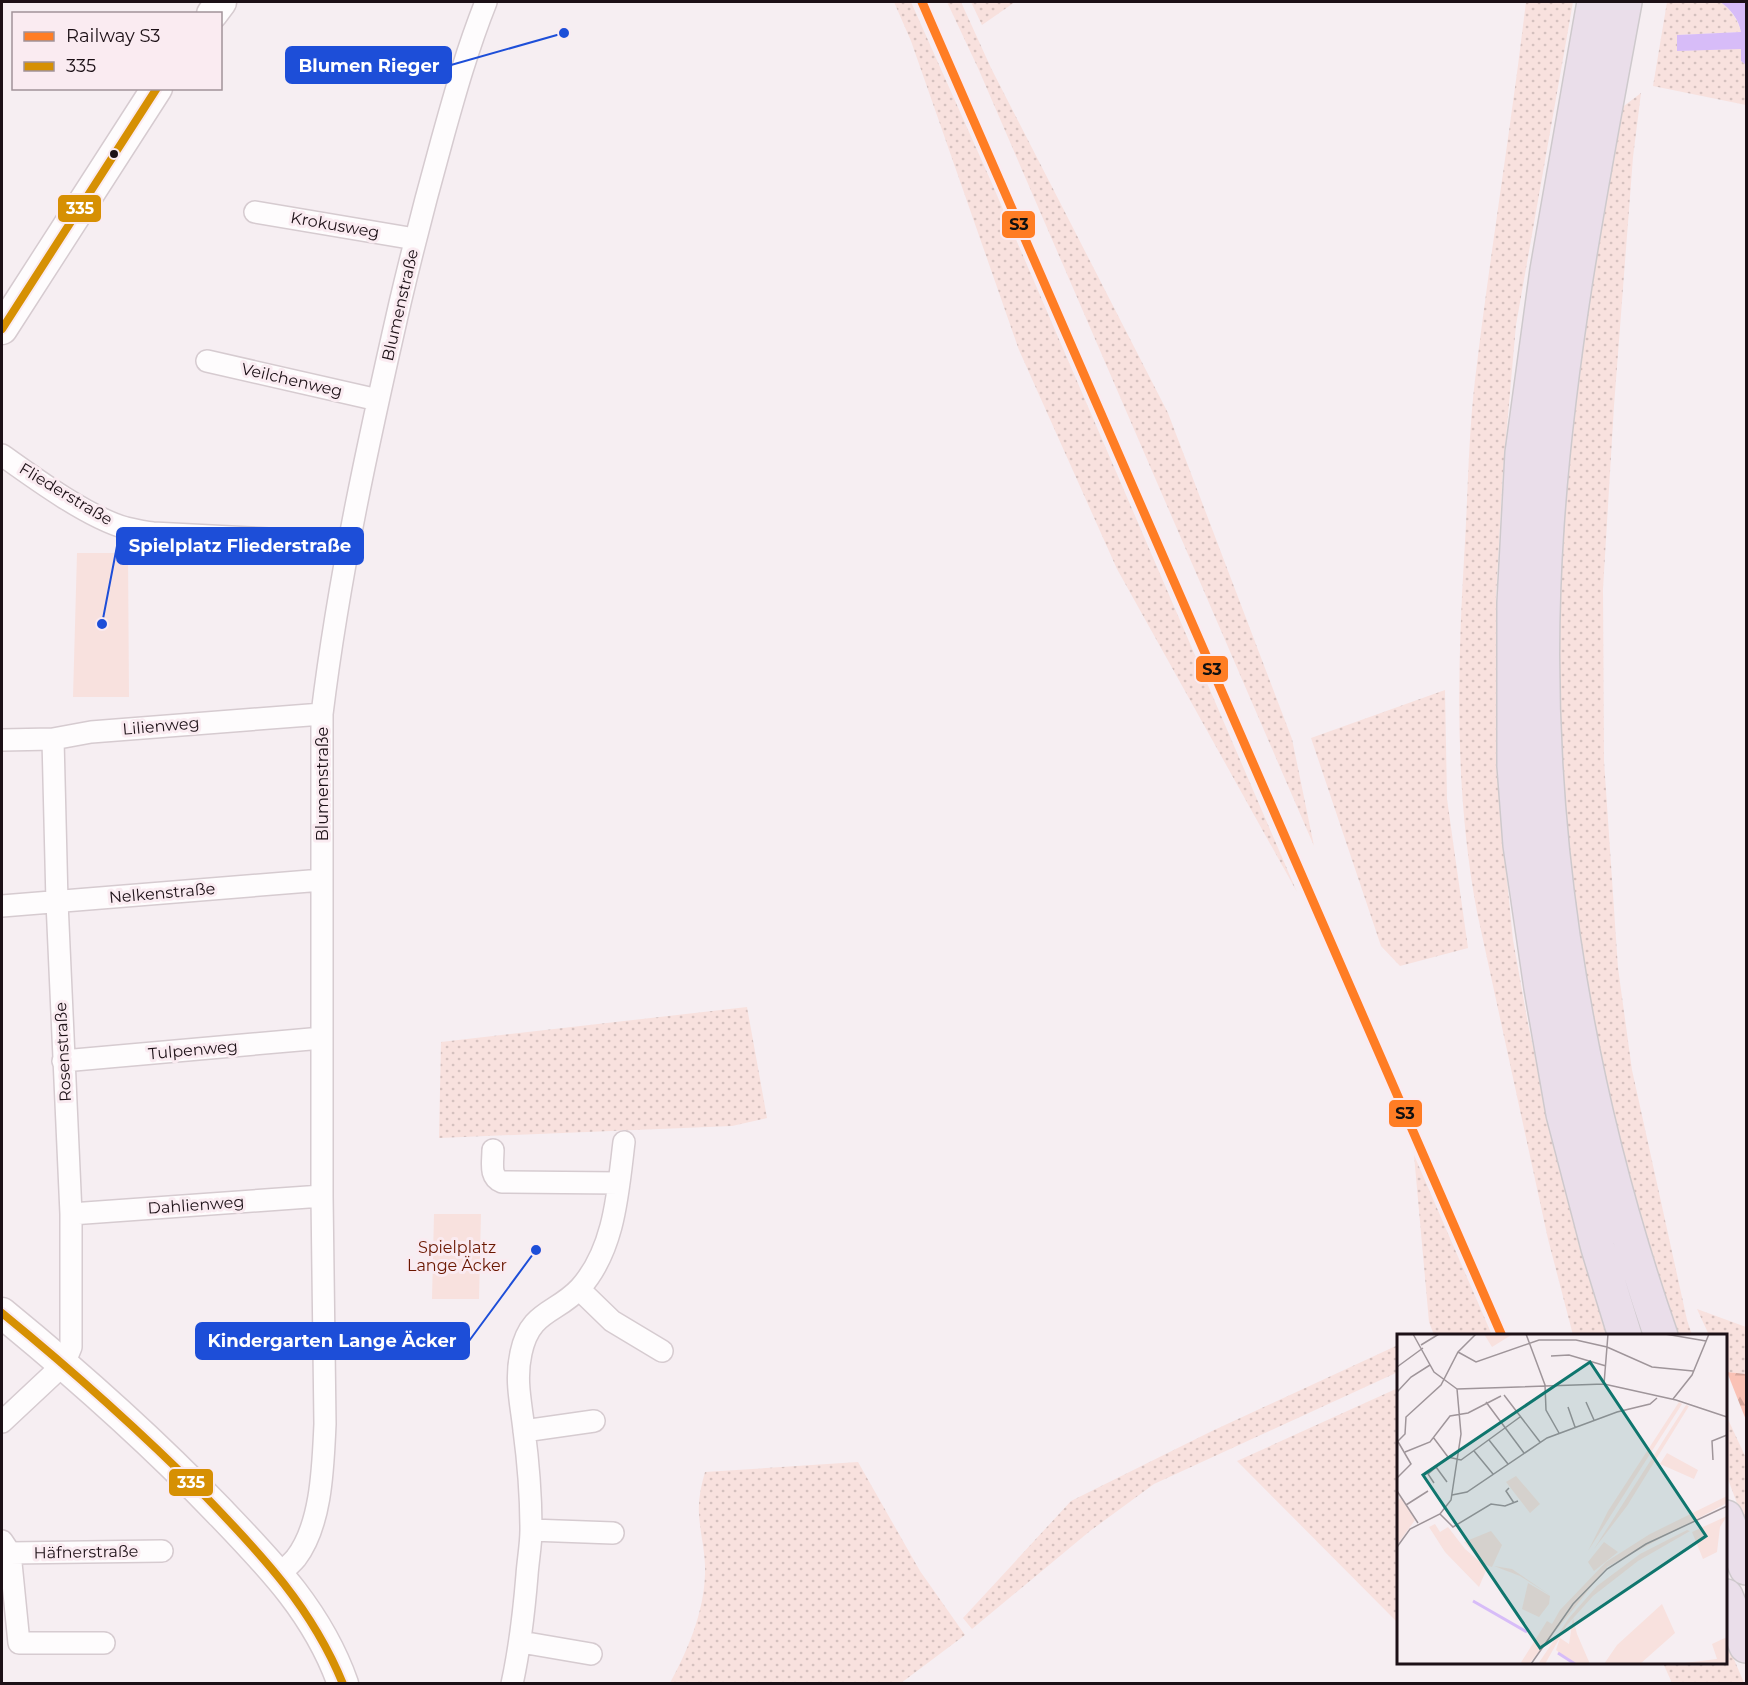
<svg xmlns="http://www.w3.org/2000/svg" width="1748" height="1685" font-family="Montserrat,sans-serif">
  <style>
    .grass { fill: url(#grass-dots) }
    .forest { fill: url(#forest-firs) }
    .park { fill: #f8e1de }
    .water { fill: #d7bcf8 }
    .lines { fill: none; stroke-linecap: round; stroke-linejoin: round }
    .street-casing { stroke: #d6cbd0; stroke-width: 24 }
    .secondary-casing { stroke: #d6cbd0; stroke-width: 33 }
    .highway-casing { stroke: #cec9cc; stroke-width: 36 }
    .street { stroke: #fefcfd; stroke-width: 21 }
    .secondary { stroke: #fefcfd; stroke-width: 30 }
    .highway { stroke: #eadeea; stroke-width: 33 }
    .bus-1-casing { stroke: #faebf1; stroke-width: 12 }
    .bus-1 { stroke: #d69003; stroke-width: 8 }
    .rail-1-casing { stroke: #faebf1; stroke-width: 14 }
    .rail-1 { stroke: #ff7d24; stroke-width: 9 }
    .bus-dot { fill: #1c1016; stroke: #faebf1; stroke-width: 2 }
    .labels { text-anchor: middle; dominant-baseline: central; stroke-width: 6; stroke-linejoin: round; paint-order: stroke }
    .street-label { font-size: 16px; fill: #1c1016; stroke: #faebf1 }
    .park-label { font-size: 16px; fill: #6a1700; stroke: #faebf1 }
    .inset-river { fill: none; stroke: #d7bcf8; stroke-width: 3 }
    .inset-road { fill: none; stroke: #9f959a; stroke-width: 1.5 }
    .view { fill: #0f766e; fill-opacity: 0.15; stroke: #0f766e; stroke-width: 3 }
    .inset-edge { fill: none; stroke: #1c1016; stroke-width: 3 }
    .leader { fill: none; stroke: #1d4ed8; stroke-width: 2 }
    .callout-dot { fill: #1d4ed8; stroke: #faebf1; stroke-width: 2 }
    .callout { fill: #1d4ed8; stroke: #1d4ed8; stroke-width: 2 }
    .callout-label { font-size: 18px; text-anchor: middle; font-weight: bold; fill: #fff }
    .line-badge { stroke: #faebf1; stroke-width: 2 }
    .badge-label { font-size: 16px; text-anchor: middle; font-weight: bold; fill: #fff }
    .pale-badge-label { font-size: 16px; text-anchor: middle; font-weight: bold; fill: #111 }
  </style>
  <defs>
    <pattern id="grass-dots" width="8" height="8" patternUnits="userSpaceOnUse" patternTransform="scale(1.5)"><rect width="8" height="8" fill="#f8e1de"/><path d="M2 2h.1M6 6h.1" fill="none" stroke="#d4c0be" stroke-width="1.8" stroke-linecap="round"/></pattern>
    <pattern id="forest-firs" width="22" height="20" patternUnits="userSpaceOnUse" patternTransform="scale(1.5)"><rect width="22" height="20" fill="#fac2b6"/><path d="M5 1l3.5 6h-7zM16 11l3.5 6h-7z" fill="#d6a69c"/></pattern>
  </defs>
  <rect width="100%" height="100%" fill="#f6eef2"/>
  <path class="grass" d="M894,2H911L990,179L1297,892L1117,569L1019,350L911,41Z
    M947,2H961L991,68L1168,413L1292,739L1314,846L978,68Z
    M971,2H1015L982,25Z
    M1526,2H1573L1516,325L1503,471L1496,597V686L1503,840L1513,940L1528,1024L1561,1175L1609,1335H1573L1548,1239L1477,912C1455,795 1457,677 1464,559C1468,500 1468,439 1475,380C1490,254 1511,128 1526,2Z
    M1667,2H1720C1730,8 1738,20 1741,32L1677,35V51L1742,48L1741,61L1746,65V105L1653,86Z
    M1641,93L1633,157L1614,406L1603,589L1604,761L1618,968L1632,1070L1687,1320L1692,1335H1673L1636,1217L1586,999L1564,828L1557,680L1559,548L1573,399L1620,109Z
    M1445,690L1447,799L1468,948L1400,966L1381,946L1311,738Z
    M747,1007L767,1118L732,1126L439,1138L441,1042Z
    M1414,1155L1492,1335H1434L1429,1322Z
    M1697,1309L1746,1327V1374L1727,1372L1726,1336L1709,1335Z
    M1398,1345V1372L1154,1484L1090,1531L972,1629L963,1618L1071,1501L1212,1431Z
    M1398,1388V1620L1396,1621L1237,1461Z
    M1726,1415L1746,1458V1527L1726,1474Z
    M858,1462L920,1571L965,1635L901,1683H670C688,1650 704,1612 705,1574C706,1553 700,1534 699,1514C698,1500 701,1486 705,1472Z
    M1726,1640L1744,1683H1672L1663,1663L1726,1662Z"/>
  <path class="forest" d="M1727,1372L1746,1374V1420Z"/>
  <path class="park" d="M77,553H128L129,697H73Z
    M434,1214H481L479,1299H432Z"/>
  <path class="water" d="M1720,2H1746V65L1741,61V49L1677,51V35L1741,32C1739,20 1730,8 1720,2Z"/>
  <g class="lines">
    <g class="street-casing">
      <path id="street" d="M255,212L415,239
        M207,361L378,400
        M2,455C34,478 89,518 126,528C135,530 144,532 153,533L348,543
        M2,740L53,739L91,732L322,714
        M2,906L322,880
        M63,1061L322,1038
        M493,1150C493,1163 489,1177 502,1182L619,1183
        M71,1214L322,1196
        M579,1289L612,1321L662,1351
        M2,1422L64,1364L71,1347V1214L57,902L53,739
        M524,1431L594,1421
        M531,1530L613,1533
        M2,1541L10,1553L19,1643H104
        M10,1553L162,1551
        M279,1574C285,1569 291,1564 296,1558C322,1524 323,1465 325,1424L322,1196V714C339,575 369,439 400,303C413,248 427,194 442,140C455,93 468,47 486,2
        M521,1642L591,1654
        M512,1684C520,1647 524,1612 527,1575C528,1560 531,1545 531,1530C531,1500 528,1460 524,1430C521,1403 515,1380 521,1353C530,1310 556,1314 580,1288C615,1249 618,1191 624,1142"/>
    </g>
    <g class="secondary-casing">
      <path id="secondary" d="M212,14L221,2
        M2,329L157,88
        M2,1313C79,1376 150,1439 220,1512C271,1565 318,1613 343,1684"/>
    </g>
    <g class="highway-casing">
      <path id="highway" d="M1594,2L1547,270L1522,453L1514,603V766L1520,845L1541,988L1563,1114L1598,1248L1625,1336
        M1625,2C1593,175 1559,349 1547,526C1528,800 1571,1077 1661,1336
        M1726,1517L1746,1568
        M1726,1596L1746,1646"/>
    </g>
    <use href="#street" class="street"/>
    <use href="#secondary" class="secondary"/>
    <use href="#highway" class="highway"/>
    <g class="bus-1-casing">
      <path id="bus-1" d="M2,329L157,88
        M2,1313C73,1371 141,1432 206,1497C262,1555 312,1608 343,1684"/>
    </g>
    <use href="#bus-1" class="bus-1"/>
    <g class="rail-1-casing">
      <path id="rail-1" d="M922,2L1502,1336"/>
    </g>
    <use href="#rail-1" class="rail-1"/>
  </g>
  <circle class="bus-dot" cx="114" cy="154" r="5"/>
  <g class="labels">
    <g class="street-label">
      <text transform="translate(335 225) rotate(10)">Krokusweg</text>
      <text transform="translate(400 305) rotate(-77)">Blumenstraße</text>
      <text transform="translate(292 380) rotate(13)">Veilchenweg</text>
      <text transform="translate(66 494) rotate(31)">Fliederstraße</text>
      <text transform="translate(161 726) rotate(-5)">Lilienweg</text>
      <text transform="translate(322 784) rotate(-90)">Blumenstraße</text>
      <text transform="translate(162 893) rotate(-5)">Nelkenstraße</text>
      <text transform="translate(193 1050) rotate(-5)">Tulpenweg</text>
      <text transform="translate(63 1052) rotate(-93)">Rosenstraße</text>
      <text transform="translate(196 1205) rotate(-4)">Dahlienweg</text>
      <text transform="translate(86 1552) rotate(-1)">Häfnerstraße</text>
    </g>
    <g class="park-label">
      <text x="457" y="1247">Spielplatz<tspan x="457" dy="18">Lange Äcker</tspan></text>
    </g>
  </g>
  <g transform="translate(1397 1334)">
    <rect width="330" height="330" fill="#f6eef2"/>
    <path d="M282,68L285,70L191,217L211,177ZM289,71L292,72L230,172L197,215ZM119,142L143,170L133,179L109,148ZM330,162V169L210,233L132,330H123L150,287L155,290L163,276L209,228L253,200ZM4,164L18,186L0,211V167ZM330,182L323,193L320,218L306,225L295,198ZM290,196L293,197L241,227L196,262L170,291L148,330H141L172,284L200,252L243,220ZM94,197L105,211L95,233L86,230L67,208ZM207,208L221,218L197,237L191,228ZM97,232L115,235L153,261L123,242ZM131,249L153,262L152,270L142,283L125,275ZM265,270L278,299L243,330H207L220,311ZM176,284L180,300L193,330H176L159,316L163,304L172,310ZM330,303V330H279L320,325L315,310Z" fill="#f8e1de"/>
    <path d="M38,190L43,198L51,193L68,215L90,234L82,253L48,218L32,193Z" fill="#f8e1de"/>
    <path d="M87,0H116L95,13ZM270,119L301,136L297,145L263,130Z" fill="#f8e1de"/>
    <path class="inset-river" d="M76,267L130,298M161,319L178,330"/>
    <path class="inset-road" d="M16,0L37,38L60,55M129,0L148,51L149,76L162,99M268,0L309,7M24,11L42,0M61,18L79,28L142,6H179L210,13L255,33L296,37M154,22L172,21L209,32M0,33L26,14M207,50L211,0M60,55L207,50L279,66L330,83M0,58L14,43L33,31M107,61L143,108M276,65L295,41L312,0M89,68L127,119M189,68L197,86M171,73L178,93M36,103L51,123L64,126L123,83M92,106L111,130M1,107L8,100L9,83L44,51L61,18L79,0M77,117L96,140M8,118L33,108L53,82L71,79L104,62M316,126L315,107L330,101M39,133L50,148M0,144L14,130L0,106M37,149L31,140L51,123M112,154L109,157L117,169M0,157L21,189M55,161L70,158L150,104L220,78L253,70L260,64M9,171L31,157M43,180L56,193L94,170L108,172L121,167M0,213L13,195L43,180L54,166L64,100L60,55M134,330L176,270L210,235L249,210L330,172"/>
    <path class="view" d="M193,28L309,202L143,314L26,141Z"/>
    <rect width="330" height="330" class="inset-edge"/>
  </g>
  <path class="leader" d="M564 33L451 65M102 624L117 546M536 1250L469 1341"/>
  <g class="callout-dot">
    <circle cx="564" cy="33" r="6"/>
    <circle cx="102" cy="624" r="6"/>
    <circle cx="536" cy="1250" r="6"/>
  </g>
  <g class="callout">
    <rect x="286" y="47" width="165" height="36" rx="6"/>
    <rect x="117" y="528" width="246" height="36" rx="6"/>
    <rect x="196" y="1323" width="273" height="36" rx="6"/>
  </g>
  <g class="callout-label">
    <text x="369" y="72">Blumen Rieger</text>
    <text x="240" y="552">Spielplatz Fliederstraße</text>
    <text x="332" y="1347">Kindergarten Lange Äcker</text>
  </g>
  <g class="line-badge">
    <rect x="57" y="194" width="45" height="29" rx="6" fill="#d69003"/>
    <rect x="1001" y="210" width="35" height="29" rx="6" fill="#ff7d24"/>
    <rect x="1195" y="655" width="34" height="28" rx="6" fill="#ff7d24"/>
    <rect x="1388" y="1099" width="35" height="29" rx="6" fill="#ff7d24"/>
    <rect x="168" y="1468" width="46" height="29" rx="6" fill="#d69003"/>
  </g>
  <g class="badge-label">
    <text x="80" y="214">335</text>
    <text x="191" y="1488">335</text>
  </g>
  <g class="pale-badge-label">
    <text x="1019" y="230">S3</text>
    <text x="1212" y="675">S3</text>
    <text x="1405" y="1119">S3</text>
  </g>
  <rect width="1748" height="1685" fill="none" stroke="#1c1016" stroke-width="6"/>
  <rect x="12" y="12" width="210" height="78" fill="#faebf1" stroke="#a19399" stroke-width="1.5"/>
  <rect x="24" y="32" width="30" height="9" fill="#ff7d24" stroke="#a19399" stroke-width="1.5"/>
  <text x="66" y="42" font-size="18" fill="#1c1016">Railway S3</text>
  <rect x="24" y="62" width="30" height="9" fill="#d69003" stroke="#a19399" stroke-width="1.5"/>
  <text x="66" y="72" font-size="18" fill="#1c1016">335</text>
</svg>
